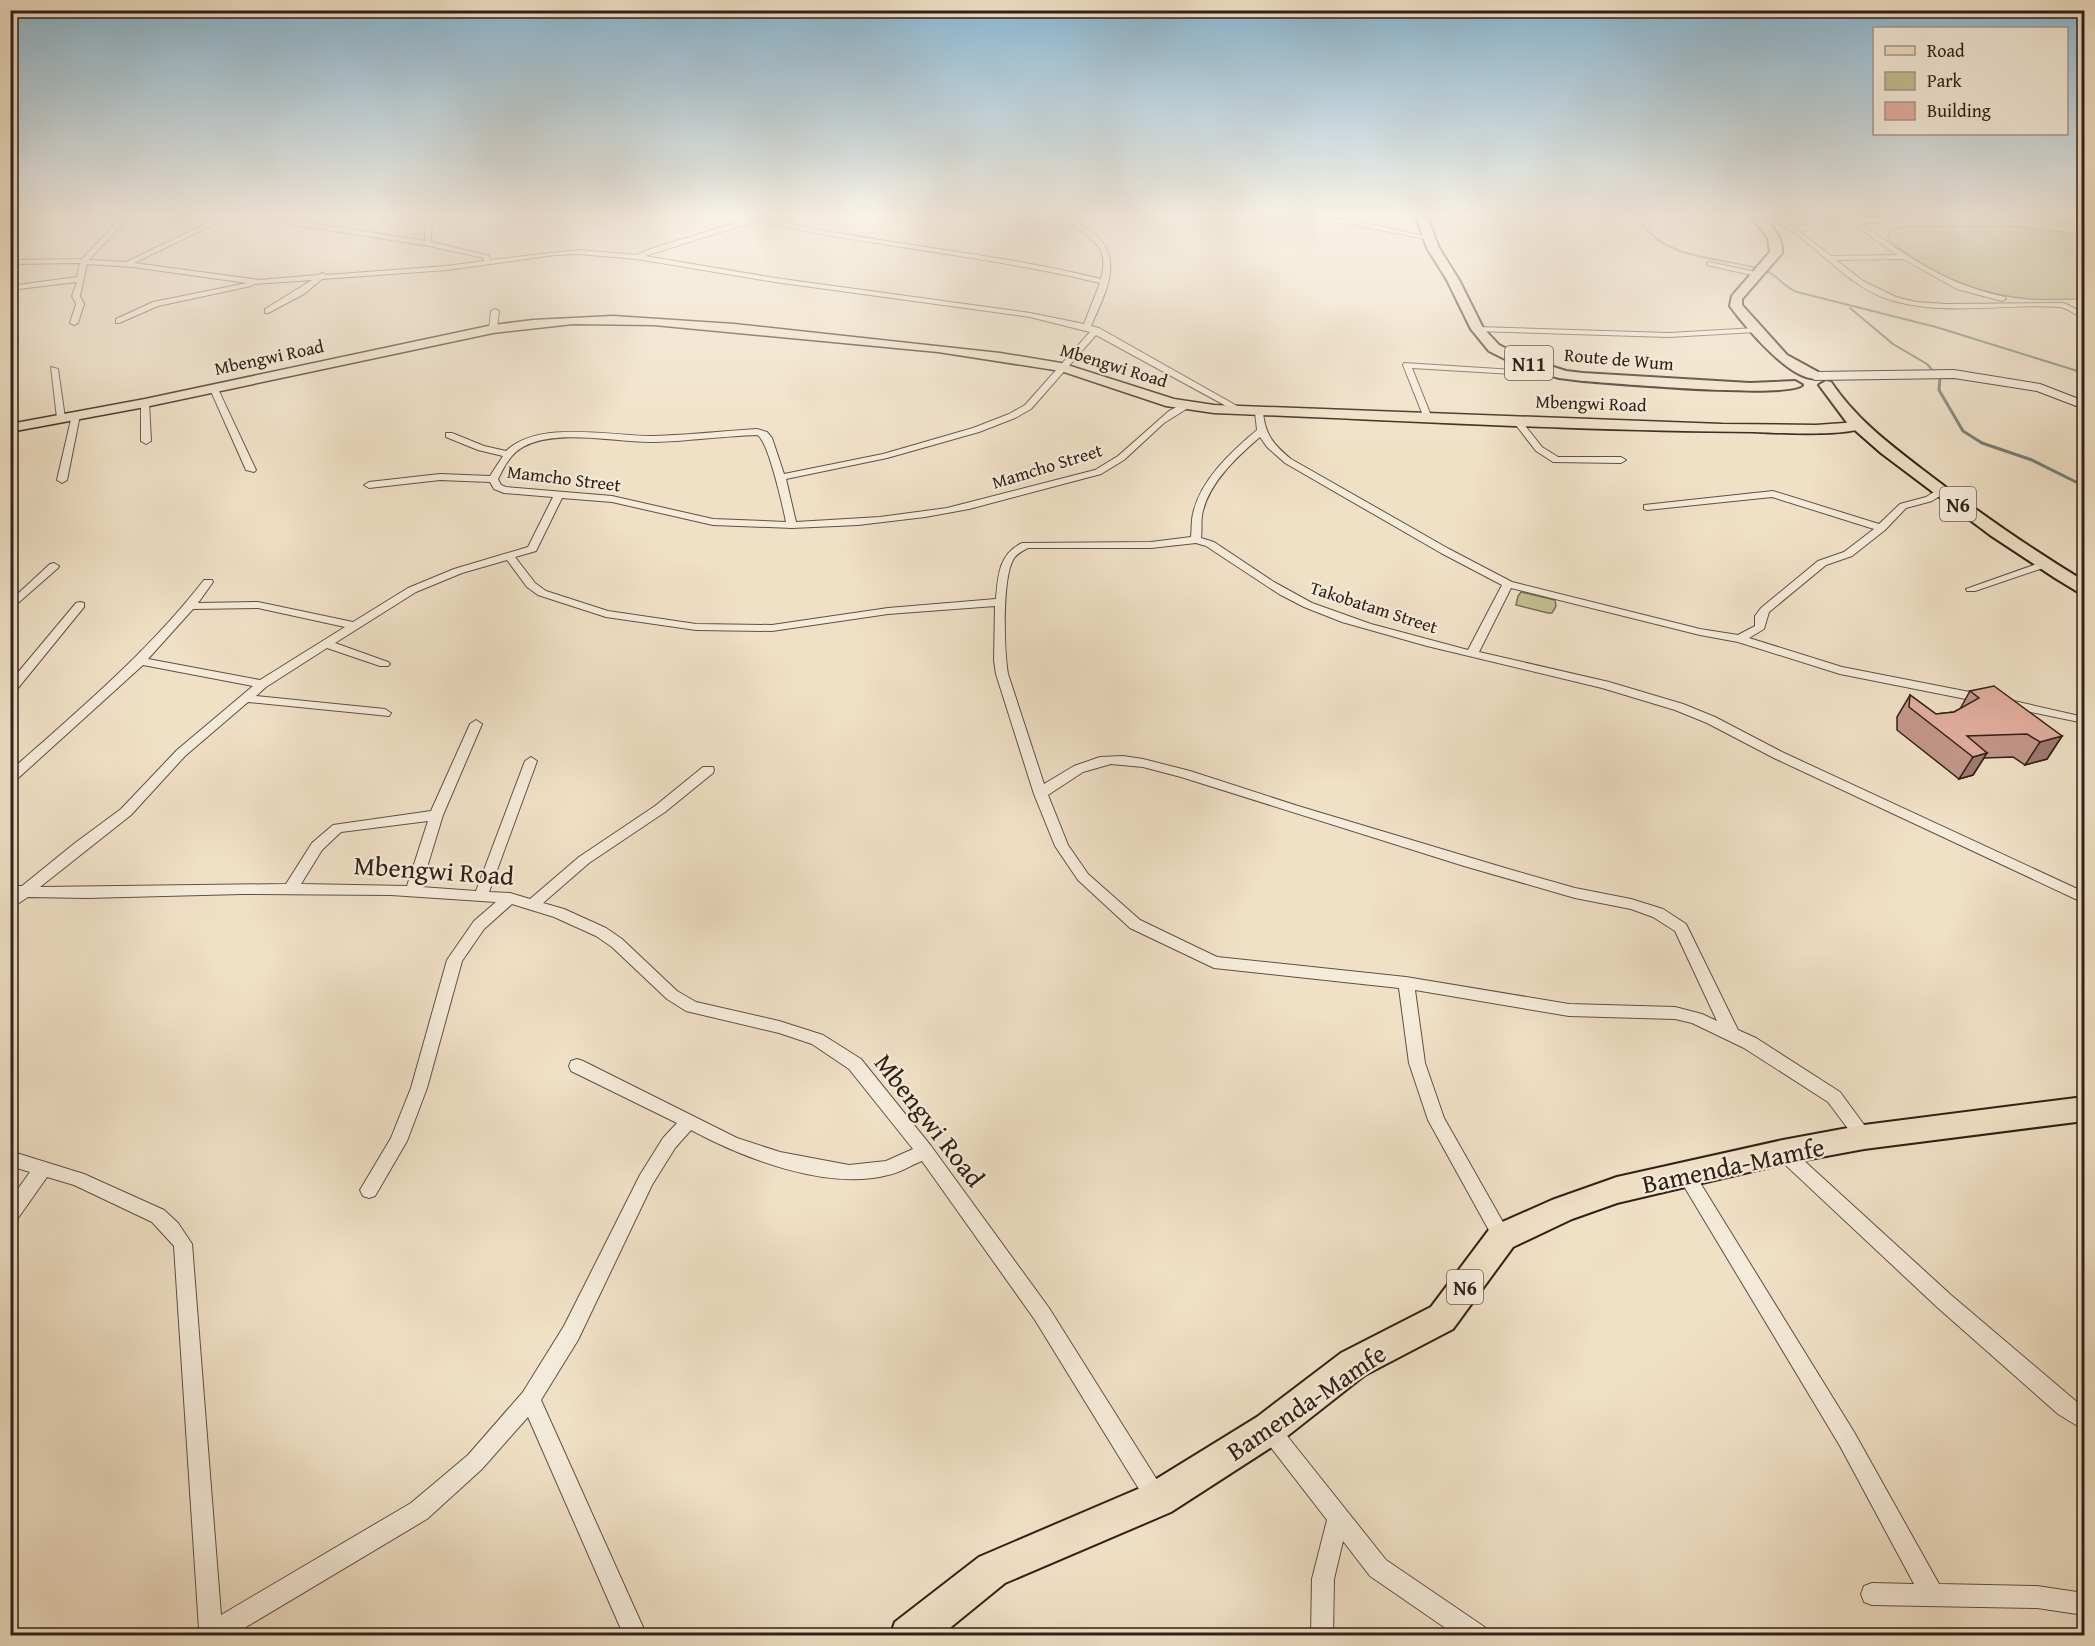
<svg xmlns="http://www.w3.org/2000/svg" width="2095" height="1646" font-family="'Gentium Book Plus',serif">
  <style>
    .green { fill: #c2c090; stroke: #7a7054; stroke-width: 1.5 }
    .lines { fill: none; stroke-linecap: round; stroke-linejoin: round }
    .stream-far1 { stroke: #707e76; stroke-width: 2 }
    .stream { stroke: #707e76; stroke-width: 3 }
    .minor-casing { stroke: #615044; stroke-width: 2 }
    .secondary-casing { stroke: #312018; stroke-width: 2 }
    .primary-casing { stroke: #312018; stroke-width: 3 }
    .trunk-casing { stroke: #312018; stroke-width: 4 }
    .minor { fill: #f5ebda; fill-rule: evenodd }
    .secondary { fill: #f5ebda; fill-rule: evenodd }
    .primary { fill: #f0e0c6; fill-rule: evenodd }
    .trunk { fill: #f0e0c6; fill-rule: evenodd }
    .wall { fill: #c3968a; stroke: #312018; stroke-width: 1.5 }
    .shaded-wall { fill: #9f7a70; stroke: #312018; stroke-width: 1.5 }
    .building { fill: #e3aea0; stroke: #312018; stroke-width: 1.5 }
    .labels { text-anchor: middle; dominant-baseline: central; stroke-width: 4.5; stroke-linejoin: round; paint-order: stroke }
    .far-street-label { font-size: 18px; fill: #312018; stroke: #f5ebda }
    .shield { fill: #f5ebda; stroke: #6c5d52; stroke-width: 1.5 }
    .shield-label { font-size: 20px; font-weight: bold; fill: #312018 }
    .near-street-label { font-size: 26px; fill: #312018; stroke: #f5ebda }
  </style>
  <rect width="100%" height="100%" fill="#f0e0c6"/>
  <filter id="stains"><feTurbulence type="fractalNoise" baseFrequency=".00333" numOctaves="4"/><feColorMatrix values="0 0 0 0 .2 0 0 0 0 .09 0 0 0 0 .02 0 0 0 .5 -.17"/></filter>
  <radialGradient id="worn" r=".72"><stop offset=".6" stop-color="#630" stop-opacity="0"/><stop offset="1" stop-color="#630" stop-opacity=".3"/></radialGradient>
  <path class="green" d="M1915,226L2022,227L2084,235V299C2066,299 2047,300 2029,299C1976,294 1927,273 1887,238L1893,228Z
    M1521,592L1555,600L1556,606L1552,613H1548L1516,605L1518,596Z"/>
  <g class="lines">
    <path class="stream-far1" d="M1645,217L1641,223C1670,263 1724,256 1766,271C1778,275 1784,288 1797,292L1936,327L2084,373
      M1850,308L1893,344L1927,364L1940,379"/>
    <path class="stream" d="M1940,378L1939,390L1963,431L1982,443L2032,460L2084,486"/>
    <g class="minor-casing">
      <path id="minor" d="M11,217H18L10,223Z
        M122,217H129L89,260L126,262L220,217H229L134,263L259,280L318,275L323,273L326,275L447,266L484,261V258L429,246L290,224L259,217H273L425,241L426,217H432L431,242L486,255L489,256L490,260L578,250L636,255L656,247L749,219L746,217H758C872,244 988,251 1101,279C1111,241 1087,240 1066,217C1075,217 1082,225 1090,230C1127,256 1105,293 1091,326L1099,328L1246,411L1239,413L1096,335L1031,409L1015,418L979,432L887,458L786,479L796,522L880,517L947,508L1095,470L1118,456L1169,411L1182,404H1188V408L1164,423L1124,460L1101,474L969,509L925,517L858,525L792,528L713,525L612,502L562,498L536,551L515,557L535,583L546,591L608,611L696,624L772,625L888,608L996,599C998,575 999,554 1022,543L1151,542L1191,537C1192,530 1191,522 1193,514C1200,480 1232,451 1257,430L1255,412L1259,409L1263,412C1265,435 1274,445 1291,459L1449,549L1512,582L1700,629L1738,635L1755,626V616L1761,608L1818,561L1844,552L1874,529L1772,497L1647,510L1644,509V505L1773,491L1879,524L1900,504L1926,497L1937,490H1943V494L1932,501L1906,508L1885,530L1852,556L1826,565L1769,612L1764,629L1749,638L1842,667L1990,696L1992,699L1990,702L1986,703L1840,674L1738,642L1700,635L1511,588L1479,652L1609,682L1683,704L1715,717L1782,752L2084,892V903L1774,758L1707,723L1675,710L1602,688L1427,646L1342,622L1304,607L1279,594L1206,546L1196,543L1151,548H1028C1022,551 1016,554 1013,560C1002,580 1004,650 1008,674L1044,784L1074,766L1100,757L1123,756L1143,759L1190,771L1298,806L1505,868L1575,888L1631,899L1663,909L1686,924L1738,1030L1756,1038L1840,1092L1873,1137L1870,1142L1864,1144L1858,1142L1828,1102L1744,1048L1692,1023L1675,1019L1569,1016L1415,990L1425,1063L1444,1118L1508,1231L1511,1237L1508,1243L1502,1245L1496,1243L1428,1120L1409,1063L1399,988L1214,968L1130,928L1078,880L1055,846L1034,794L996,674L994,660L995,606L888,614L772,631L696,630L606,617L538,595L527,587L507,560L462,573L416,592L335,643L388,662L390,664L388,666H380L327,648L266,687L256,696L385,709L391,713L389,716L248,702L185,756L131,815L40,887L286,884L312,843L333,825L431,811L470,724L476,720L482,724L443,815L421,887L476,891L525,761L531,757L537,761L489,892L510,893L530,899L579,857L655,806L703,767H713L714,770L713,773L665,812L589,863L543,903L564,909L606,928L622,939L677,991L696,1002L779,1021L823,1035L861,1059L931,1146L1049,1308L1169,1499L1166,1507L1158,1510L1150,1507L1035,1320L922,1161C911,1165 900,1173 888,1175C828,1191 745,1159 691,1130L675,1148L652,1185L578,1340L541,1400L647,1636H624L528,1417L482,1469L427,1519L231,1636H197L199,1629L174,1246L152,1222L74,1185L47,1177L16,1221L10,1223V1200L30,1172L10,1166V1151L84,1174L164,1210L178,1223L192,1244L221,1615L411,1503L468,1455L523,1392L564,1326L640,1175L663,1138L677,1123L571,1071L569,1066L571,1061L577,1059L583,1061L737,1138L780,1152L849,1165L886,1161L913,1149L849,1069L812,1044L779,1033L686,1011L667,999L612,947L596,936L554,917L512,904L484,929L462,961L427,1088L407,1141L375,1196L369,1198L363,1196L360,1190L391,1138L411,1088L447,960L474,921L496,902L391,895L242,894L87,898L28,897L10,909V886H22L75,843L121,809L177,750L253,686L143,665L15,781L10,782V771C79,710 148,652 204,580H212L213,582L198,603L258,602L353,622L408,588L454,569L528,547L553,497L504,493L494,489L490,482L440,480L369,488L364,485L369,482L440,474L490,476L503,456L478,450L446,437V433H452L484,446L506,451C540,419 613,437 655,436C689,435 723,431 757,429L767,432L772,438L784,474L883,454L973,428L1009,414L1025,405L1090,332L1030,317L775,282L637,259L578,254L555,255L447,270L322,279L304,294L268,313H265V309L312,280L254,284L251,286L158,306L119,323H116V319L153,302L247,283L133,267L87,264L80,296L84,304L78,323L74,325L70,323L76,304L72,296L77,282L10,290V286L77,277L80,263L10,264V260L82,259ZM756,221C870,247 987,255 1100,283L1084,324L1030,313L775,278L645,256ZM757,435C768,439 783,507 786,522L713,519L612,496L506,487L501,485L498,479C504,467 510,454 523,447C557,428 617,443 655,442C689,441 723,436 757,435ZM1260,437L1267,447L1285,463L1441,553L1502,585L1468,650L1371,624L1312,603L1274,582L1214,542L1201,538C1202,531 1201,523 1202,515C1208,483 1237,457 1260,437ZM258,608L345,627L260,680L148,659L193,609ZM1111,764L1143,767L1181,777L1464,866L1575,898L1631,909L1653,917L1675,931L1717,1021L1702,1014L1675,1007L1569,1004L1406,977L1217,957L1140,920L1088,874L1068,845L1048,795L1083,772ZM428,821L407,886L301,884L322,850L341,832Z
        M1260,217L1345,219L1434,238L1431,240L1345,223Z
        M2018,217L2084,219V223L2010,221L1860,223C1909,258 1945,284 2005,297L2006,299L2002,301L1957,289L1903,259L1836,260L1863,281L1896,297L1916,302L1946,304L2064,303L2084,313V318C2076,316 2068,308 2060,307C2005,303 1948,316 1894,301C1850,289 1822,250 1785,226C1778,221 1766,226 1759,222L1762,220L1850,217ZM1852,223L1897,255L1831,256L1790,224Z
        M1709,262L1756,272L1760,274L1756,276L1707,265V263Z
        M495,309L499,311L497,329L493,331L489,329L491,311Z
        M1477,327L1669,333L1756,328L1760,330L1756,332L1669,337L1474,331V327Z
        M10,333L18,337L10,342Z
        M1404,363L1563,373L1567,375L1563,377L1412,368L1432,418L1428,421L1424,418L1403,365Z
        M51,367L58,369L65,418L61,421L57,418Z
        M211,387L218,389L256,470L254,472L246,470L210,389Z
        M145,400L149,403L151,441L146,444L141,441V403Z
        M76,412L80,415L67,480L62,483L57,480L72,415Z
        M1516,417L1519,418L1542,447L1558,457H1621L1626,460L1621,463L1553,462L1536,451L1512,420Z
        M2045,561L2050,564L2049,566L1975,591H1967L1966,589Z
        M54,563L59,566L58,568L10,610V601L50,564Z
        M80,602L84,603V607L14,693H10V682L76,603Z
        M2005,699L2084,717V723L2001,706L1999,703L2001,700Z
        M1783,1145L1789,1147L1951,1295L2084,1408V1430L2058,1414L1937,1307L1777,1157L1774,1152L1777,1147Z
        M1685,1165L1691,1168L1854,1432L1939,1584L2037,1586L2084,1593V1615L2037,1608L1872,1605L1864,1602L1861,1594L1864,1586L1872,1583L1914,1584L1840,1446L1679,1178L1676,1173L1679,1168Z
        M1269,1419L1276,1422L1386,1560L1486,1628L1489,1636H1457L1370,1576L1343,1541L1334,1579L1333,1636H1311L1312,1579L1327,1520L1262,1436L1259,1429L1262,1422Z"/>
    </g>
    <g class="secondary-casing">
      <path id="secondary" d="M1954,370L2040,384L2084,401V409L2037,391L1954,378L1815,380L1809,376L1815,372Z"/>
    </g>
    <g class="primary-casing">
      <path id="primary" d="M613,316L734,324L1000,353L1061,363L1174,399L1214,405L1722,424L1816,425L1858,422L1865,426C1855,437 1772,433 1753,432C1574,431 1394,420 1214,413L1166,406L1061,371L938,352L654,325L573,324L493,333L145,407L10,432V424L145,399L493,325L533,320Z"/>
    </g>
    <g class="trunk-casing">
      <path id="trunk" d="M1416,217H1427L1439,248L1459,280L1483,328L1499,345L1525,358L1566,371L1583,373L1750,383L1795,381L1802,385C1789,399 1613,383 1583,381L1559,378L1515,364L1489,351L1471,329L1447,280L1427,248Z
        M1752,217H1763C1773,227 1783,238 1782,253L1742,299V305L1787,355L1818,372L1820,375L1818,378C1792,384 1744,325 1730,306L1732,296L1770,252L1768,238Z
        M1826,381L1831,382C1856,419 1888,443 1923,470C1975,510 2028,547 2084,581V593L2078,592L2055,578L1990,535L1881,453L1848,424L1819,385Z
        M2084,1097V1121L1864,1149L1783,1164L1617,1203L1572,1219L1513,1247L1453,1329L1365,1375L1281,1441L1171,1512L1005,1583L940,1636H890L895,1622L979,1557L1145,1486L1257,1417L1341,1353L1431,1307L1491,1227L1552,1200L1617,1177L1783,1140L1864,1125Z"/>
    </g>
    <use href="#minor" class="minor"/>
    <use href="#secondary" class="secondary"/>
    <use href="#primary" class="primary"/>
    <use href="#trunk" class="trunk"/>
  </g>
  <path class="wall" d="M1970,691L2062,736L2047,759L2025,765L2013,757L1984,758L1973,775L1959,779L1897,730V717L1910,695L1936,714L1954,712L1960,709Z"/>
  <path class="shaded-wall" d="M2062,736L2047,759L2025,765L2040,742Z
    M1987,753L1973,775L1959,779L1973,757Z"/>
  <path class="building" d="M1994,686L2062,736L2040,742L2027,734L1967,736L1987,753L1973,757L1909,707L1910,695L1936,714L1954,712L1979,698L1970,691Z"/>
  <linearGradient id="sky" x2="0" y2="1"><stop stop-color="#89b8d4"/><stop offset="0.48" stop-color="#f8f1e5"/><stop offset="1" stop-color="#f8f1e5" stop-opacity="0"/></linearGradient>
  <rect width="2095" height="448" fill="url(#sky)"/>
  <g class="labels">
    <g class="far-street-label">
      <text transform="translate(269 357) rotate(-12)">Mbengwi Road</text>
      <text transform="translate(1619 359) rotate(5)">Route de Wum</text>
      <text transform="translate(1114 365) rotate(17)">Mbengwi Road</text>
      <text transform="translate(1591 403) rotate(2)">Mbengwi Road</text>
      <text transform="translate(1047 466) rotate(-17)">Mamcho Street</text>
      <text transform="translate(564 478) rotate(7)">Mamcho Street</text>
      <text transform="translate(1374 607) rotate(18)">Takobatam Street</text>
    </g>
    <g class="shield">
      <rect x="1505" y="346" width="48" height="34" rx="4.5"/>
      <rect x="1940" y="487" width="36" height="34" rx="4.5"/>
      <rect x="1447" y="1270" width="36" height="34" rx="4.5"/>
    </g>
    <g class="shield-label">
      <text x="1529" y="363">N11</text>
      <text x="1958" y="504">N6</text>
      <text x="1465" y="1287">N6</text>
    </g>
    <g class="near-street-label">
      <text transform="translate(434 870) rotate(4)">Mbengwi Road</text>
      <text transform="translate(930 1120) rotate(52)">Mbengwi Road</text>
      <text transform="translate(1733 1165) rotate(-12)">Bamenda-Mamfe</text>
      <text transform="translate(1306 1402) rotate(-34)">Bamenda-Mamfe</text>
    </g>
  </g>
  <rect width="2095" height="1646" fill="none" stroke="#f0e0c6" stroke-width="36"/>
  <rect x="12" y="12" width="2071" height="1622" fill="none" stroke="#312018" stroke-width="3"/>
  <rect x="18" y="18" width="2059" height="1610" fill="none" stroke="#312018" stroke-width="1.5"/>
  <rect x="1873" y="27" width="195" height="108" fill="#f5ebda" stroke="#a79a8c" stroke-width="1.5"/>
  <rect x="1885" y="46" width="30" height="9" fill="#f0e0c6" stroke="#a79a8c" stroke-width="1.5"/>
  <text x="1927" y="57" font-size="18" fill="#312018">Road</text>
  <rect x="1885" y="72" width="30" height="18" fill="#c2c090" stroke="#a79a8c" stroke-width="1.5"/>
  <text x="1927" y="87" font-size="18" fill="#312018">Park</text>
  <rect x="1885" y="102" width="30" height="18" fill="#e3aea0" stroke="#a79a8c" stroke-width="1.5"/>
  <text x="1927" y="117" font-size="18" fill="#312018">Building</text>
  <rect width="100%" height="100%" filter="url(#stains)"/>
  <rect width="100%" height="100%" fill="url(#worn)"/>
</svg>
